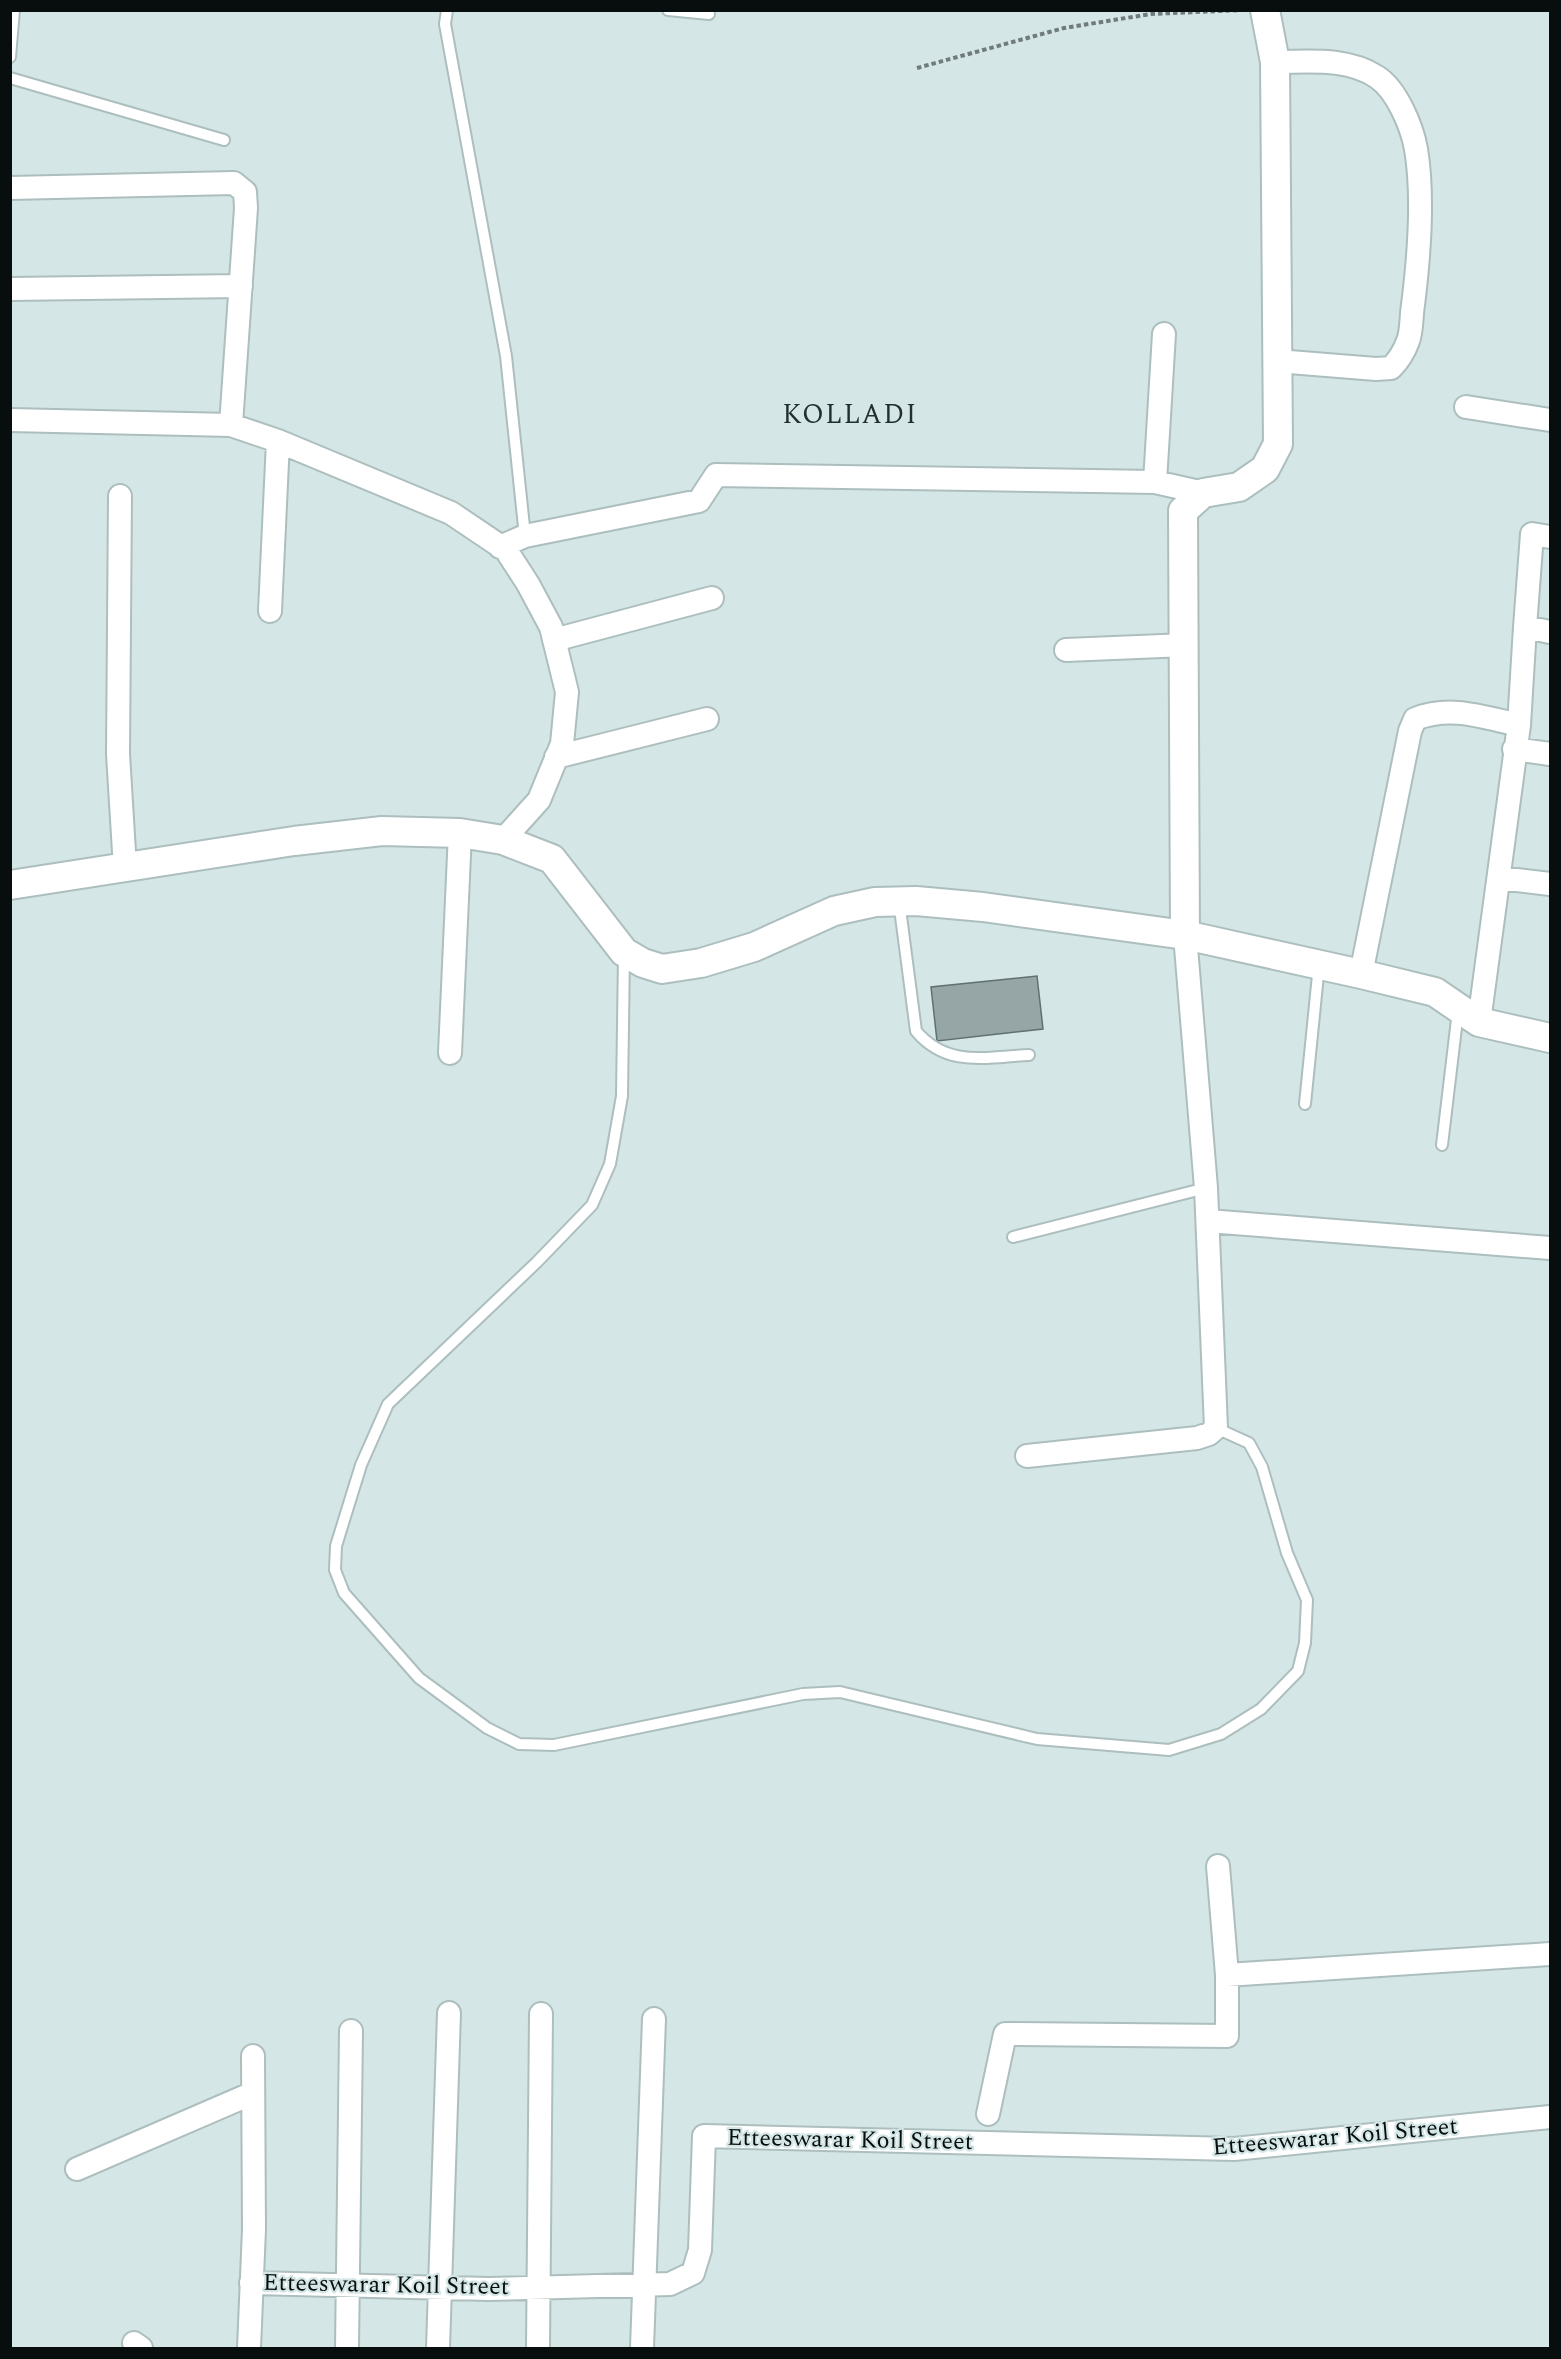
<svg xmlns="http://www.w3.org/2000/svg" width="1561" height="2359" font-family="Spectral,serif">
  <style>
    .building { fill: #96a6a7; stroke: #617071; stroke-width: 1.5 }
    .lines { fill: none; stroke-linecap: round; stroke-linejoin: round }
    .service-casing { stroke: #adbebe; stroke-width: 14 }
    .minor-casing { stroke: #adbebe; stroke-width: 26 }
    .tertiary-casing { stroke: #adbebe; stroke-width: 32 }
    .path { stroke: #707c7c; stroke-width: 4; stroke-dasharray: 4.5 3; stroke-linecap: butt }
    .service { stroke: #fff; stroke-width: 10 }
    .minor { stroke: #fff; stroke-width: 22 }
    .tertiary { stroke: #fff; stroke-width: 28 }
    .labels { text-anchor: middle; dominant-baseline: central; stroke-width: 4.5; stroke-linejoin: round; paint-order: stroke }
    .street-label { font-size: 24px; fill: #080e0e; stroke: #d4e6e6 }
    .quarter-label { font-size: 27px; letter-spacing: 1.5px; fill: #222f30; stroke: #d4e6e6 }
  </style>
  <rect width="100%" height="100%" fill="#d4e6e6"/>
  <path class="building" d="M1037,976L1043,1029L937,1041L931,987Z"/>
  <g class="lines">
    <g class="service-casing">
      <path id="service" d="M447,10L445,24L506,356L525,536
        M668,10L709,14
        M10,57L14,10
        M10,78L224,140
        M899,901L916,1031C947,1068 986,1057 1029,1055
        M624,954L622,1096L610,1164L592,1205L537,1262L388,1404L361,1465L336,1546L335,1570L344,1593L419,1678L487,1728L519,1744L554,1745L803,1694L840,1692L1037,1739L1169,1750L1221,1734L1261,1709L1298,1671L1305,1643L1307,1600L1287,1553L1262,1467L1249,1443L1216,1428
        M1305,1104L1319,965
        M1442,1145L1458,1011
        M1013,1237L1206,1188"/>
    </g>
    <g class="minor-casing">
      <path id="minor" d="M1275,62C1309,62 1347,57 1377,77C1397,90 1412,127 1416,149C1424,197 1419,257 1413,305C1411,317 1412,331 1408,341C1404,352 1399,360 1391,368L1376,369L1277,361
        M10,188L234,183L245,192L246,208L231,425
        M10,289L241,286
        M1466,407L1550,420
        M10,420L231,425L278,441L451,513L506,550L528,584L551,627L567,692L562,744L539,800L503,840
        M1155,482L1164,334
        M120,496L118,754L125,868
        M500,547L525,536L699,501L716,475L1155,482L1204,493
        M270,611L278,441
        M1525,627L1532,534L1550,537
        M554,640L712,598
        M1066,650L1186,645
        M1514,749L1550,754
        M556,757L707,719
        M1500,878L1550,884
        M1361,974L1410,731L1415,719C1451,705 1482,717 1519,725
        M1479,1022L1519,725L1525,627L1550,632
        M450,1053L460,833
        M1208,1221L1550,1248
        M1027,1456L1197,1438L1209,1434L1216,1428L1206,1188L1185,935
        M1227,1975L1550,1954
        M988,2114L1005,2034L1227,2036V1975L1218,1866
        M77,2169L253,2093
        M251,2283L489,2289L670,2284L693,2273L700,2250L704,2136L1234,2149L1550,2117
        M134,2343L141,2348
        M249,2348L254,2229L253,2056
        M347,2348L351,2031
        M438,2348L449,2013
        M538,2348L541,2014
        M642,2348L654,2019"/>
    </g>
    <g class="tertiary-casing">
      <path id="tertiary" d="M10,885L294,841L382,831L460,833L503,840L552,859L624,952L643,963L662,969L701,963L754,947L834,911L875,902L916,901L983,907L1185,935L1361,974L1435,992L1479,1022L1550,1038
        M1185,935L1183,511L1203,493L1239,487L1265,469L1278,444L1275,62L1265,10"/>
    </g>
    <path class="path" d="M917,68L1064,28L1151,14L1243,10"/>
    <use href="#service" class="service"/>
    <use href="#minor" class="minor"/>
    <use href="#tertiary" class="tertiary"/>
  </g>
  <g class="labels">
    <g class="street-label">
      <text transform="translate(1335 2137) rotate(-5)">Etteeswarar Koil Street</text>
      <text transform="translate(850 2140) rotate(1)">Etteeswarar Koil Street</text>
      <text transform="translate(386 2285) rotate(1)">Etteeswarar Koil Street</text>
    </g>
    <g class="quarter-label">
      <text x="850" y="415">KOLLADI</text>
    </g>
  </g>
  <rect width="1561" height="2359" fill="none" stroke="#080e0e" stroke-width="24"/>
</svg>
